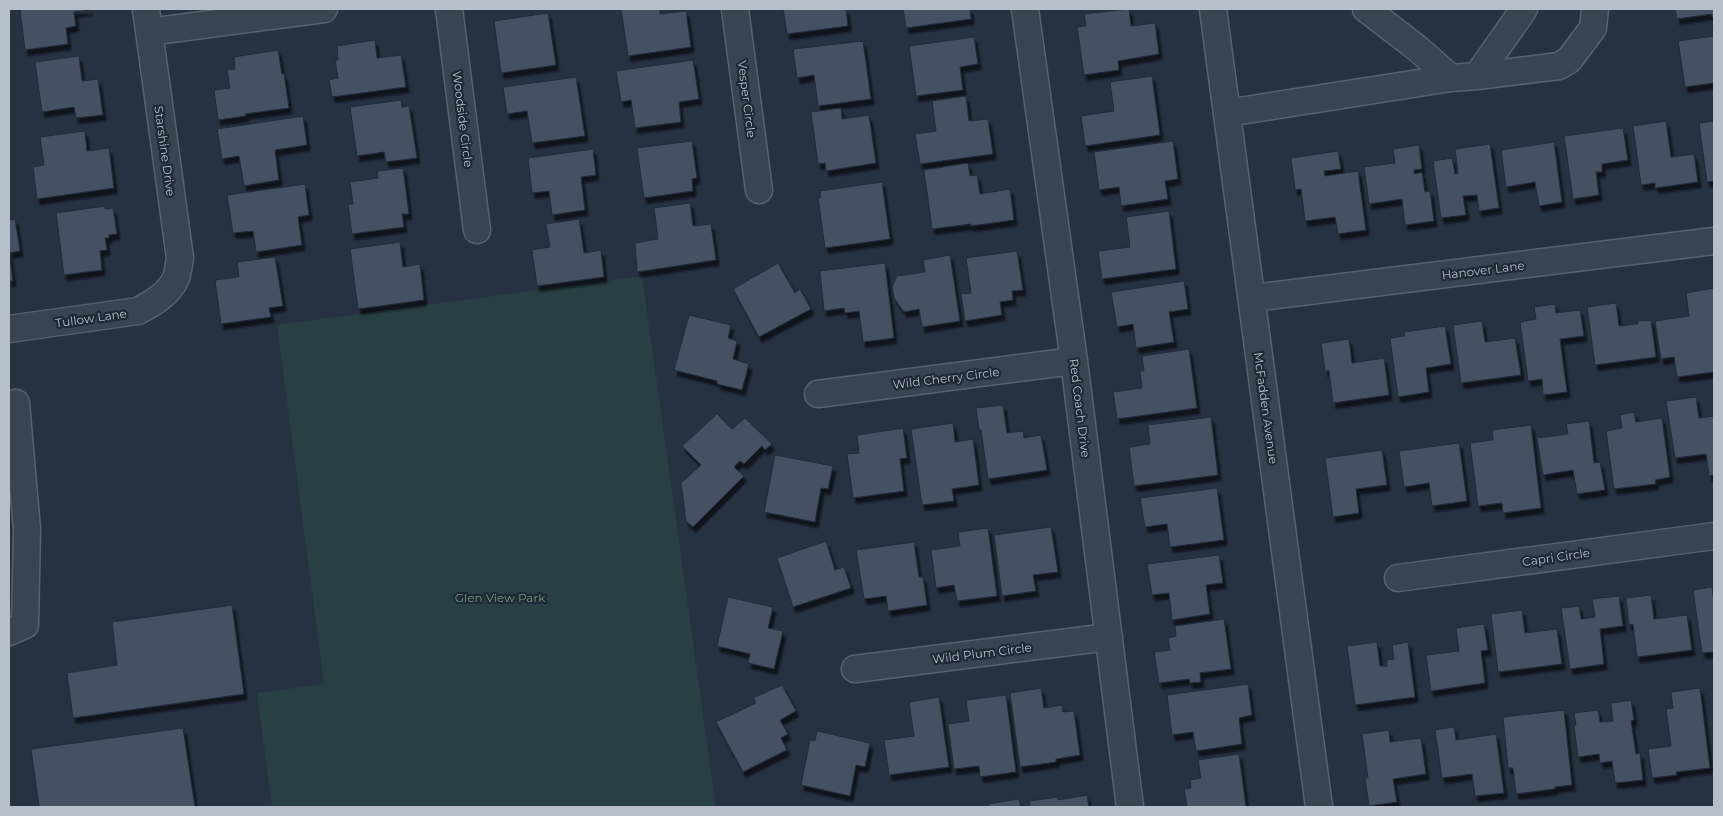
<svg xmlns="http://www.w3.org/2000/svg" width="1723" height="816" font-family="Montserrat,sans-serif">
  <style>
    .green { fill: #283f43 }
    .building { fill: #455164; stroke: #212a39; filter: url(#shadow) }
    .lines { fill: none; stroke-linecap: round; stroke-linejoin: round }
    .minor-casing { stroke: #58616f; stroke-width: 29 }
    .minor { stroke: #3a4352; stroke-width: 26 }
    .labels { text-anchor: middle; dominant-baseline: central; stroke-width: 4.5; stroke-linejoin: round; paint-order: stroke }
    .street-label { font-size: 12px; fill: #b7becc; stroke: #1f2837 }
    .park-label { font-size: 12px; fill: #6e9d7a; stroke: #1f2837 }
  </style>
  <defs>
    <filter id="shadow"><feDropShadow dx="3" dy="5.5" stdDeviation="1" flood-color="#0009"/></filter>
  </defs>
  <rect width="100%" height="100%" fill="#263142"/>
  <path class="green" d="M642,276L716,807H272L257,693L324,684L277,325Z"/>
  <path class="building" d="M20,9H90V10L74,12L76,26L66,28L68,44L25,50Z
    M621,9H660V14L686,11L691,47L628,56Z
    M783,9H846L848,26L787,34Z
    M903,9H970L971,19L906,28Z
    M1129,9L1131,26L1155,23L1159,54L1118,61L1119,70L1084,75L1077,27L1086,26L1084,14Z
    M1675,9H1714V17H1712V14L1677,19Z
    M548,13L556,65L501,73L494,21Z
    M1714,36V83L1685,87L1678,41Z
    M974,37L978,64L960,67L963,90L916,96L909,46Z
    M375,40L377,58L401,55L406,87L332,97L329,80L338,78L335,60H338L337,46Z
    M863,41L871,99L818,106L814,75L797,78L793,49Z
    M278,50L282,74H284L289,108L245,114L246,116L218,120L214,90L230,88L227,70L235,69L234,57Z
    M79,56L82,81L98,79L103,115L76,118L74,107L42,112L35,62Z
    M693,60L699,99L679,102L681,122L635,128L631,100L621,102L616,71Z
    M1152,76L1160,135L1085,146L1081,116L1114,111L1110,82Z
    M576,77L585,136L532,143L527,111L507,114L503,87Z
    M966,96L969,121L988,119L993,154L920,164L915,134L936,131L932,101Z
    M401,100L402,107L409,106L417,158L386,162L384,152L357,156L350,107Z
    M841,108L842,119L869,115L876,163L826,171L825,163L818,164L811,112Z
    M303,116L307,145L275,150L279,180L244,186L239,156L222,159L217,129Z
    M1666,121L1671,157L1694,154L1698,182L1655,188V183L1641,185L1633,126Z
    M1714,121V181L1707,182L1699,123Z
    M1623,128L1628,160L1602,164V172H1596L1599,195L1573,199L1564,136Z
    M85,131L87,151L109,148L114,188L37,199L33,167L44,165L40,137Z
    M692,141L697,178L692,179L693,191L644,198L637,148Z
    M1173,141L1178,179L1165,181L1168,199L1121,206L1119,187L1099,190L1094,152Z
    M1554,142L1562,202L1539,206L1535,182L1506,187L1501,150Z
    M1490,144L1499,208L1479,211L1477,195L1463,196L1466,215L1441,218L1433,161L1452,158L1455,174L1458,173L1455,149Z
    M1419,145L1422,169L1414,170V174L1422,172L1425,192L1430,191L1434,221L1405,225L1402,199L1369,204L1364,167L1395,163L1393,149Z
    M593,149L596,175L581,177L585,210L552,215L549,191L532,193L528,158Z
    M1338,151L1341,169L1324,171L1325,176L1358,171L1366,230L1338,234L1335,217L1305,221L1301,189L1295,190L1291,158Z
    M968,163L970,176L977,175L980,194L1010,189L1014,220L971,226V224L932,229L924,170Z
    M403,168L409,214H402L404,227L352,234L348,204H353L350,182L378,178L377,171Z
    M882,182L890,239L825,248L818,198L821,197L820,191Z
    M305,184L309,215L298,217L302,245L256,252L253,231L233,233L227,195Z
    M690,203L693,226L711,224L716,260L637,272L635,243L658,239L654,208Z
    M105,206V209L113,208L117,234L109,235V238H105L107,250L100,251L102,270L64,275L56,213Z
    M1169,211L1176,269L1102,279L1098,251L1130,247L1126,217Z
    M15,219L20,251L9,253L13,281H9V220Z
    M579,219L584,253L601,250L604,277L537,286L532,250L550,247L546,224Z
    M400,242L403,267L420,264L424,300L358,309L350,249Z
    M1017,251L1023,290L1012,291L1013,300L1000,302L1002,315L965,321L961,294L971,293L966,258Z
    M950,255L960,321L922,327L919,309L904,312L894,298L892,287L897,276L925,272L923,260Z
    M275,257L283,306L269,308L271,317L221,324L215,280L239,277L237,262Z
    M778,263L795,293L800,289L811,309L759,337L733,289Z
    M885,263L894,338L863,342L859,311L845,313L844,308L824,311L820,271Z
    M1184,281L1188,309L1169,312L1174,342L1136,348L1133,324L1117,327L1111,292Z
    M1714,288V372L1677,377L1674,357L1661,359L1655,321L1689,316L1686,293Z
    M1616,303L1619,326L1638,324V321L1651,320L1656,357L1595,365L1587,307Z
    M1555,304L1556,313L1580,310L1584,336L1560,339L1567,392L1543,395L1542,379L1528,381L1520,322L1536,319L1534,307Z
    M689,315L731,325L728,338L737,341L733,359L749,364L742,390L717,384V381L674,370Z
    M1482,321L1485,342L1515,338L1521,375L1461,383L1453,325Z
    M1445,326L1451,364L1426,368L1429,392L1398,397L1390,338L1405,336L1404,332Z
    M1349,339L1352,363L1384,358L1389,395L1333,403L1329,371H1325L1321,343Z
    M1189,349L1197,408L1117,419L1113,392L1142,388L1140,371H1144L1142,356Z
    M1696,397L1699,418L1714,416V475L1709,476L1706,454L1675,458L1666,401Z
    M1003,405L1007,433L1023,431L1024,438L1041,435L1047,470L988,479L981,430H979L976,408Z
    M1634,412L1636,422L1662,418L1670,477L1655,480L1656,484L1614,489L1606,431L1622,428L1620,415Z
    M717,414L732,429L745,418L772,444L765,450L762,446L744,464L740,461L734,467L744,476L693,527L686,521L681,483L701,465L682,446Z
    M1211,417L1218,475L1134,486L1129,447L1150,444L1148,425Z
    M1589,421L1594,463L1600,462L1605,490L1577,494L1573,470L1543,475L1537,438L1568,434L1566,424Z
    M953,423L955,442L973,439L979,485L952,489L954,501L922,505L911,429Z
    M1531,425L1541,508L1503,513L1502,503L1478,506L1470,443L1493,440L1492,430Z
    M903,428L907,458L900,459L904,491L853,498L847,454L859,453L857,435Z
    M1459,443L1467,501L1432,506L1429,483L1404,487L1399,451Z
    M1382,450L1387,485L1356,489L1359,513L1333,517L1325,458Z
    M775,455L833,466L828,489L821,488L815,522L764,512Z
    M1217,488L1224,540L1170,547L1167,524L1145,527L1140,498Z
    M1051,527L1058,572L1033,575L1036,591L1002,596L994,535Z
    M988,528L997,596L957,601L954,585L936,588L931,550L960,546L958,532Z
    M826,541L835,570L844,567L851,588L793,607L777,558Z
    M914,542L919,577H923L927,605L888,611L886,596L864,599L856,550Z
    M1219,555L1223,583L1206,585L1210,614L1172,620L1169,593L1152,595L1147,564Z
    M1712,587L1714,603V652L1702,653L1693,590Z
    M1651,595L1654,619L1687,615L1692,650L1637,657L1633,624L1629,625L1626,598Z
    M1619,596L1623,626L1600,629L1604,664L1570,669L1561,608L1579,606L1581,619L1595,617L1592,599Z
    M728,597L773,607L768,628L783,631L774,669L748,663L750,654L717,646Z
    M232,605L244,694L73,718L67,673L117,665L112,622Z
    M1522,610L1525,633L1557,629L1562,664L1498,672L1491,614Z
    M1224,619L1231,669L1200,673L1201,682L1190,683L1189,679L1159,683L1154,652L1170,650L1168,638L1176,636L1175,626Z
    M1484,624L1488,650L1481,651L1485,683L1431,691L1426,655L1459,651L1456,628Z
    M1377,642L1380,666H1387V660L1394,659L1392,645L1408,642L1415,697L1355,705L1347,646Z
    M1248,684L1252,715L1239,718L1242,744L1196,751L1193,732L1172,735L1167,695Z
    M782,685L796,711L780,720L788,734L781,738L787,750L743,772L716,722L756,703L753,698Z
    M1041,688L1044,708L1062,705L1063,712L1074,711L1080,755L1056,759V762L1020,767L1010,693Z
    M1700,688L1710,768L1676,772L1677,775L1652,778L1648,749L1671,746L1666,709L1673,708L1671,692Z
    M1006,695L1016,772L980,777L979,766L954,769L948,724L969,721L966,700Z
    M939,697L949,767L889,775L884,740L914,736L909,702Z
    M1631,700L1634,720L1631,721L1636,754L1640,753L1643,780L1615,783L1612,761L1600,763L1599,754L1578,757L1574,726L1576,725L1574,713L1598,710L1600,722L1613,721L1611,703Z
    M1564,710L1572,785L1555,787V789L1516,794L1513,768H1508L1503,717Z
    M1454,727L1456,740L1496,734L1504,793L1475,796L1472,774L1442,778L1435,730Z
    M183,728L195,807H39L31,749Z
    M1389,730L1390,742L1421,738L1426,774L1393,779L1397,802L1369,806L1365,778H1368L1362,734Z
    M817,731L870,743L865,767L856,765L850,796L801,785L810,740L815,741Z
    M1239,754L1246,807H1187L1184,789L1191,788L1190,780L1201,778L1198,760Z
    M1087,795L1089,807H1030L1029,801L1058,797V800Z
    M1019,799L1021,807H988V804Z"/>
  <g class="lines">
    <g class="minor-casing">
      <path id="minor" d="M449,9L477,230
        M735,9L759,190
        M1025,9L1074,361L1130,807
        M1213,9L1319,807
        M1366,9L1417,48L1451,78L1477,76L1524,9
        M149,32L324,9
        M1477,76L1559,66L1569,60L1593,28L1595,9
        M1227,113L1451,78
        M1252,298L1714,241
        M9,329L138,311C153,303 169,294 176,278C178,272 179,264 180,258L146,9
        M818,394L1074,361
        M1398,578L1714,536
        M9,632L25,625L27,529L16,403
        M855,669L1109,637"/>
    </g>
    <use href="#minor" class="minor"/>
  </g>
  <g class="labels">
    <g class="street-label">
      <text transform="translate(747 99) rotate(83)">Vesper Circle</text>
      <text transform="translate(463 119) rotate(83)">Woodside Circle</text>
      <text transform="translate(165 151) rotate(82)">Starshine Drive</text>
      <text transform="translate(1483 270) rotate(-7)">Hanover Lane</text>
      <text transform="translate(91 318) rotate(-8)">Tullow Lane</text>
      <text transform="translate(946 378) rotate(-7)">Wild Cherry Circle</text>
      <text transform="translate(1080 408) rotate(83)">Red Coach Drive</text>
      <text transform="translate(1266 408) rotate(82)">McFadden Avenue</text>
      <text transform="translate(1556 557) rotate(-8)">Capri Circle</text>
      <text transform="translate(982 653) rotate(-7)">Wild Plum Circle</text>
    </g>
    <g class="park-label">
      <text x="500" y="597">Glen View Park</text>
    </g>
  </g>
  <rect width="1723" height="816" fill="none" stroke="#b7becc" stroke-width="20"/>
</svg>
